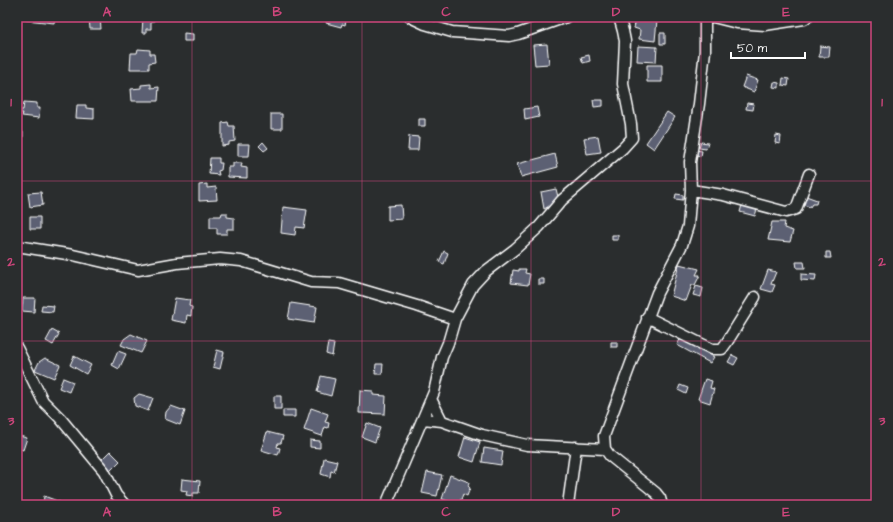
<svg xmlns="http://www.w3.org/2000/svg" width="893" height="522" font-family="'Architects Daughter',sans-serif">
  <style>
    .building { fill: #5c6173; stroke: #fff }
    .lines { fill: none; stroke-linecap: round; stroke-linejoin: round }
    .minor-casing { stroke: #fff; stroke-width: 13 }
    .minor { stroke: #2a2d2e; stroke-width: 10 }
    .grid { fill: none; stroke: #ce467c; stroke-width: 1; stroke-opacity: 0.55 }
    .neatline { fill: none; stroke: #ce467c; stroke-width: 1.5 }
    .grid-label { font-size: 13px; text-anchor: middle; font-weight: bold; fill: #ce467c }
  </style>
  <rect width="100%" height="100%" fill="#2a2d2e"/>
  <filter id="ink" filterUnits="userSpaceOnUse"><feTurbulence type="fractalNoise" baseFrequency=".025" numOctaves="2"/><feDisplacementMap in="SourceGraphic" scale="8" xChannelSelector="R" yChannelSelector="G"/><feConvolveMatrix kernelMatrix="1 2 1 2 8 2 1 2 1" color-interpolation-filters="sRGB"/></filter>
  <g filter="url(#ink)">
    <path class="building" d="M27,17H55L54,23L26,20Z
      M89,17H100L101,29H90Z
      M143,17H154V21H151V29H146V33H142Z
      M328,17H347L345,25L342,24L341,27L326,23Z
      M636,19L657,20L655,41L639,39L640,30L634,28Z
      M184,33L193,34V41H184Z
      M660,33H665V44H660Z
      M547,44L549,64L535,65L533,45Z
      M638,46L657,47L656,62L637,61Z
      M820,46L830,47L829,57H819Z
      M138,49L150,50V54H154L155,62L149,63V69H130L131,53H137Z
      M589,55L590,61L583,63L581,57Z
      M647,65H662V82H647Z
      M746,76L758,80L754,92L742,87Z
      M783,78L789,79L788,86L782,85Z
      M774,82L779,83V88L773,87Z
      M151,84V88L159,87L158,101H132L131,89L141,88V85Z
      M593,100H603V106L594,107Z
      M24,102L37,103V108H40L39,118L22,116L23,113H20V110H23Z
      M747,103L754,104L753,110L746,109Z
      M77,105H86V108L94,109V119L76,118Z
      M537,107L539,117L525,120L524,109Z
      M667,112L675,117L654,149L646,143Z
      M271,114H282V129H271Z
      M419,119H425V126H419Z
      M228,122L229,126H234L235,141L229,142V145L222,146V123Z
      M18,132H23V137H17Z
      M776,135L781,136L780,144L775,143Z
      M409,136L419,137L418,150H408Z
      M598,136L601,152L587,154L584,138Z
      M263,142L268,148L264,151L259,146Z
      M701,142L708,143L706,149L699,148Z
      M238,144H250L249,156H238Z
      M696,150L702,151L701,156L695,155Z
      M555,154L558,167L521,177L517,164Z
      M210,158H219V163H222L221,170L218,171L219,175L209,174Z
      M233,163H242L241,167L247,168V178L228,177V167H233Z
      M207,184V188L216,187L217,200L199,201V185Z
      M556,189L559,201L544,209L541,192Z
      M41,192L43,205L30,207L28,193Z
      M676,194L683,195V200L675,199Z
      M806,196L817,200L816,204H812L810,207L803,205Z
      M401,205L402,219L388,220V206Z
      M742,205L757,209L755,216L740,212Z
      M283,207L307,210L304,228L296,227L295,235L281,233Z
      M222,213H227V217L234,218V229H227V234H217V228H210V216H221Z
      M30,217H40V229H30Z
      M772,222H785L784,228L793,231L790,242L768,240Z
      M612,235H618V240H612Z
      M444,251L448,253L444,264L439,262Z
      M826,252H830L831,258H826Z
      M796,262H804L805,268H797Z
      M679,264L699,269L696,275H700L695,285H692L686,301L671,296Z
      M519,269H526L525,273L530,274L528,285L511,283L513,270L519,271Z
      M768,270L776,272L771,284L775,285L772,292L761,289Z
      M801,274L816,275L815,281L801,280Z
      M538,279H544V284H538Z
      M696,286L703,288L701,297L693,295Z
      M23,298H35L34,312L22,311Z
      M175,298L190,300L189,306L192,307L191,316L187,315L186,323L171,320Z
      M291,303L317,307L314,323L288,319Z
      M42,305L54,306L53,312L41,311Z
      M52,330L59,334L53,345L46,341Z
      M131,334L147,341L141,353L121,345L124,339Z
      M681,338L714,357L710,363L677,345Z
      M611,342H617V347H611Z
      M328,343L334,344L332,356L326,354Z
      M217,350L224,352L220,369L213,367Z
      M118,351L126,354L119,369L112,365Z
      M732,355L738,358L734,365L728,362Z
      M74,356L91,365L86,374L70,365Z
      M45,358L60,365L54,378L35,370L39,362Z
      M376,364H383L382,374H375Z
      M321,376L335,379L331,396L317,392Z
      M63,378L73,382L69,392L59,388Z
      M705,379L712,381L710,388L714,389L710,403L698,399Z
      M680,385L688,388L686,394L678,390Z
      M360,390L373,391V395L386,396L385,414L359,413Z
      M139,394L153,398L148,411L135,406L134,398Z
      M274,396H281V409H274Z
      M171,406L185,411L180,425L165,419L166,412Z
      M311,408L328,414L325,422L329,423L328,428L325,427L322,436L304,430Z
      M283,410H295V417H283Z
      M367,423L380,428L375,442L362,437Z
      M267,432L283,436L281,443H278L277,447L280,448L278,455L261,450Z
      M19,436L27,438L23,450L17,448Z
      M465,437L480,442L474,462L459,457Z
      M310,440L320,441V448L310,447Z
      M484,448L503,451L501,465L482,462Z
      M110,451L120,461L111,470L101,460Z
      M324,458L337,461L334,472L331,471L330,477L321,474Z
      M427,472L442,475L437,496L422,493Z
      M450,475L469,482L468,486L470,488L467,496L463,494L459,505L442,499Z
      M182,479L200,481L199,493H193V496L186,495L187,491L181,490Z
      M44,496L60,502L59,505H43Z"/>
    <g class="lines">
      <g class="minor-casing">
        <path id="minor" d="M410,17L425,24L452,32L509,36L518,34L566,17
          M713,17L737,23L765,25L804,19L807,17
          M691,190L723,195L786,212L796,209L809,174
          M17,246L73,255L138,270L177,263L220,259L241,261L311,282L339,283L417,306L455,319
          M647,317L712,349H722L727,342L755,297
          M17,348L43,401L60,418L104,471L116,495L125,505
          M431,399L442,421
          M423,419L442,421L482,435L527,445L605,449
          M386,505L434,392L442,357L448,343L455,319L473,285L486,271L515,249L539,227L562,200L623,148L632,138L631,124L623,84L625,41L623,31L619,17
          M568,505L576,447
          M662,505L660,498L656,493L610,456L605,449L604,436L657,293L682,245L688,226L691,190L690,162L699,104L705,51V17"/>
      </g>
      <use href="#minor" class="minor"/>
    </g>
  </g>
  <path class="grid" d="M192,17V505M362,17V505M531,17V505M701,17V505M17,181H876M17,341H876"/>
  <rect width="893" height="522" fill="none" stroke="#2a2d2e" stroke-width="44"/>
  <path d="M731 52v6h74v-6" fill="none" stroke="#ffffff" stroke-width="2"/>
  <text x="737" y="52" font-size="12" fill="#ffffff" stroke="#2a2d2e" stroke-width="3" paint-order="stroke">50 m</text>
  <rect x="22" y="22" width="849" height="478" class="neatline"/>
  <g class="grid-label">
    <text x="107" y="16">A</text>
    <text x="277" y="16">B</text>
    <text x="446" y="16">C</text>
    <text x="616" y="16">D</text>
    <text x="786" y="16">E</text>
    <text x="11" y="106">1</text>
    <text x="882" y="106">1</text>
    <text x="11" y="266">2</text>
    <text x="882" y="266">2</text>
    <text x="11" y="425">3</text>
    <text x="882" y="425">3</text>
    <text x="107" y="516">A</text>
    <text x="277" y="516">B</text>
    <text x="446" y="516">C</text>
    <text x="616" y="516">D</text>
    <text x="786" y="516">E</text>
  </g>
</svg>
